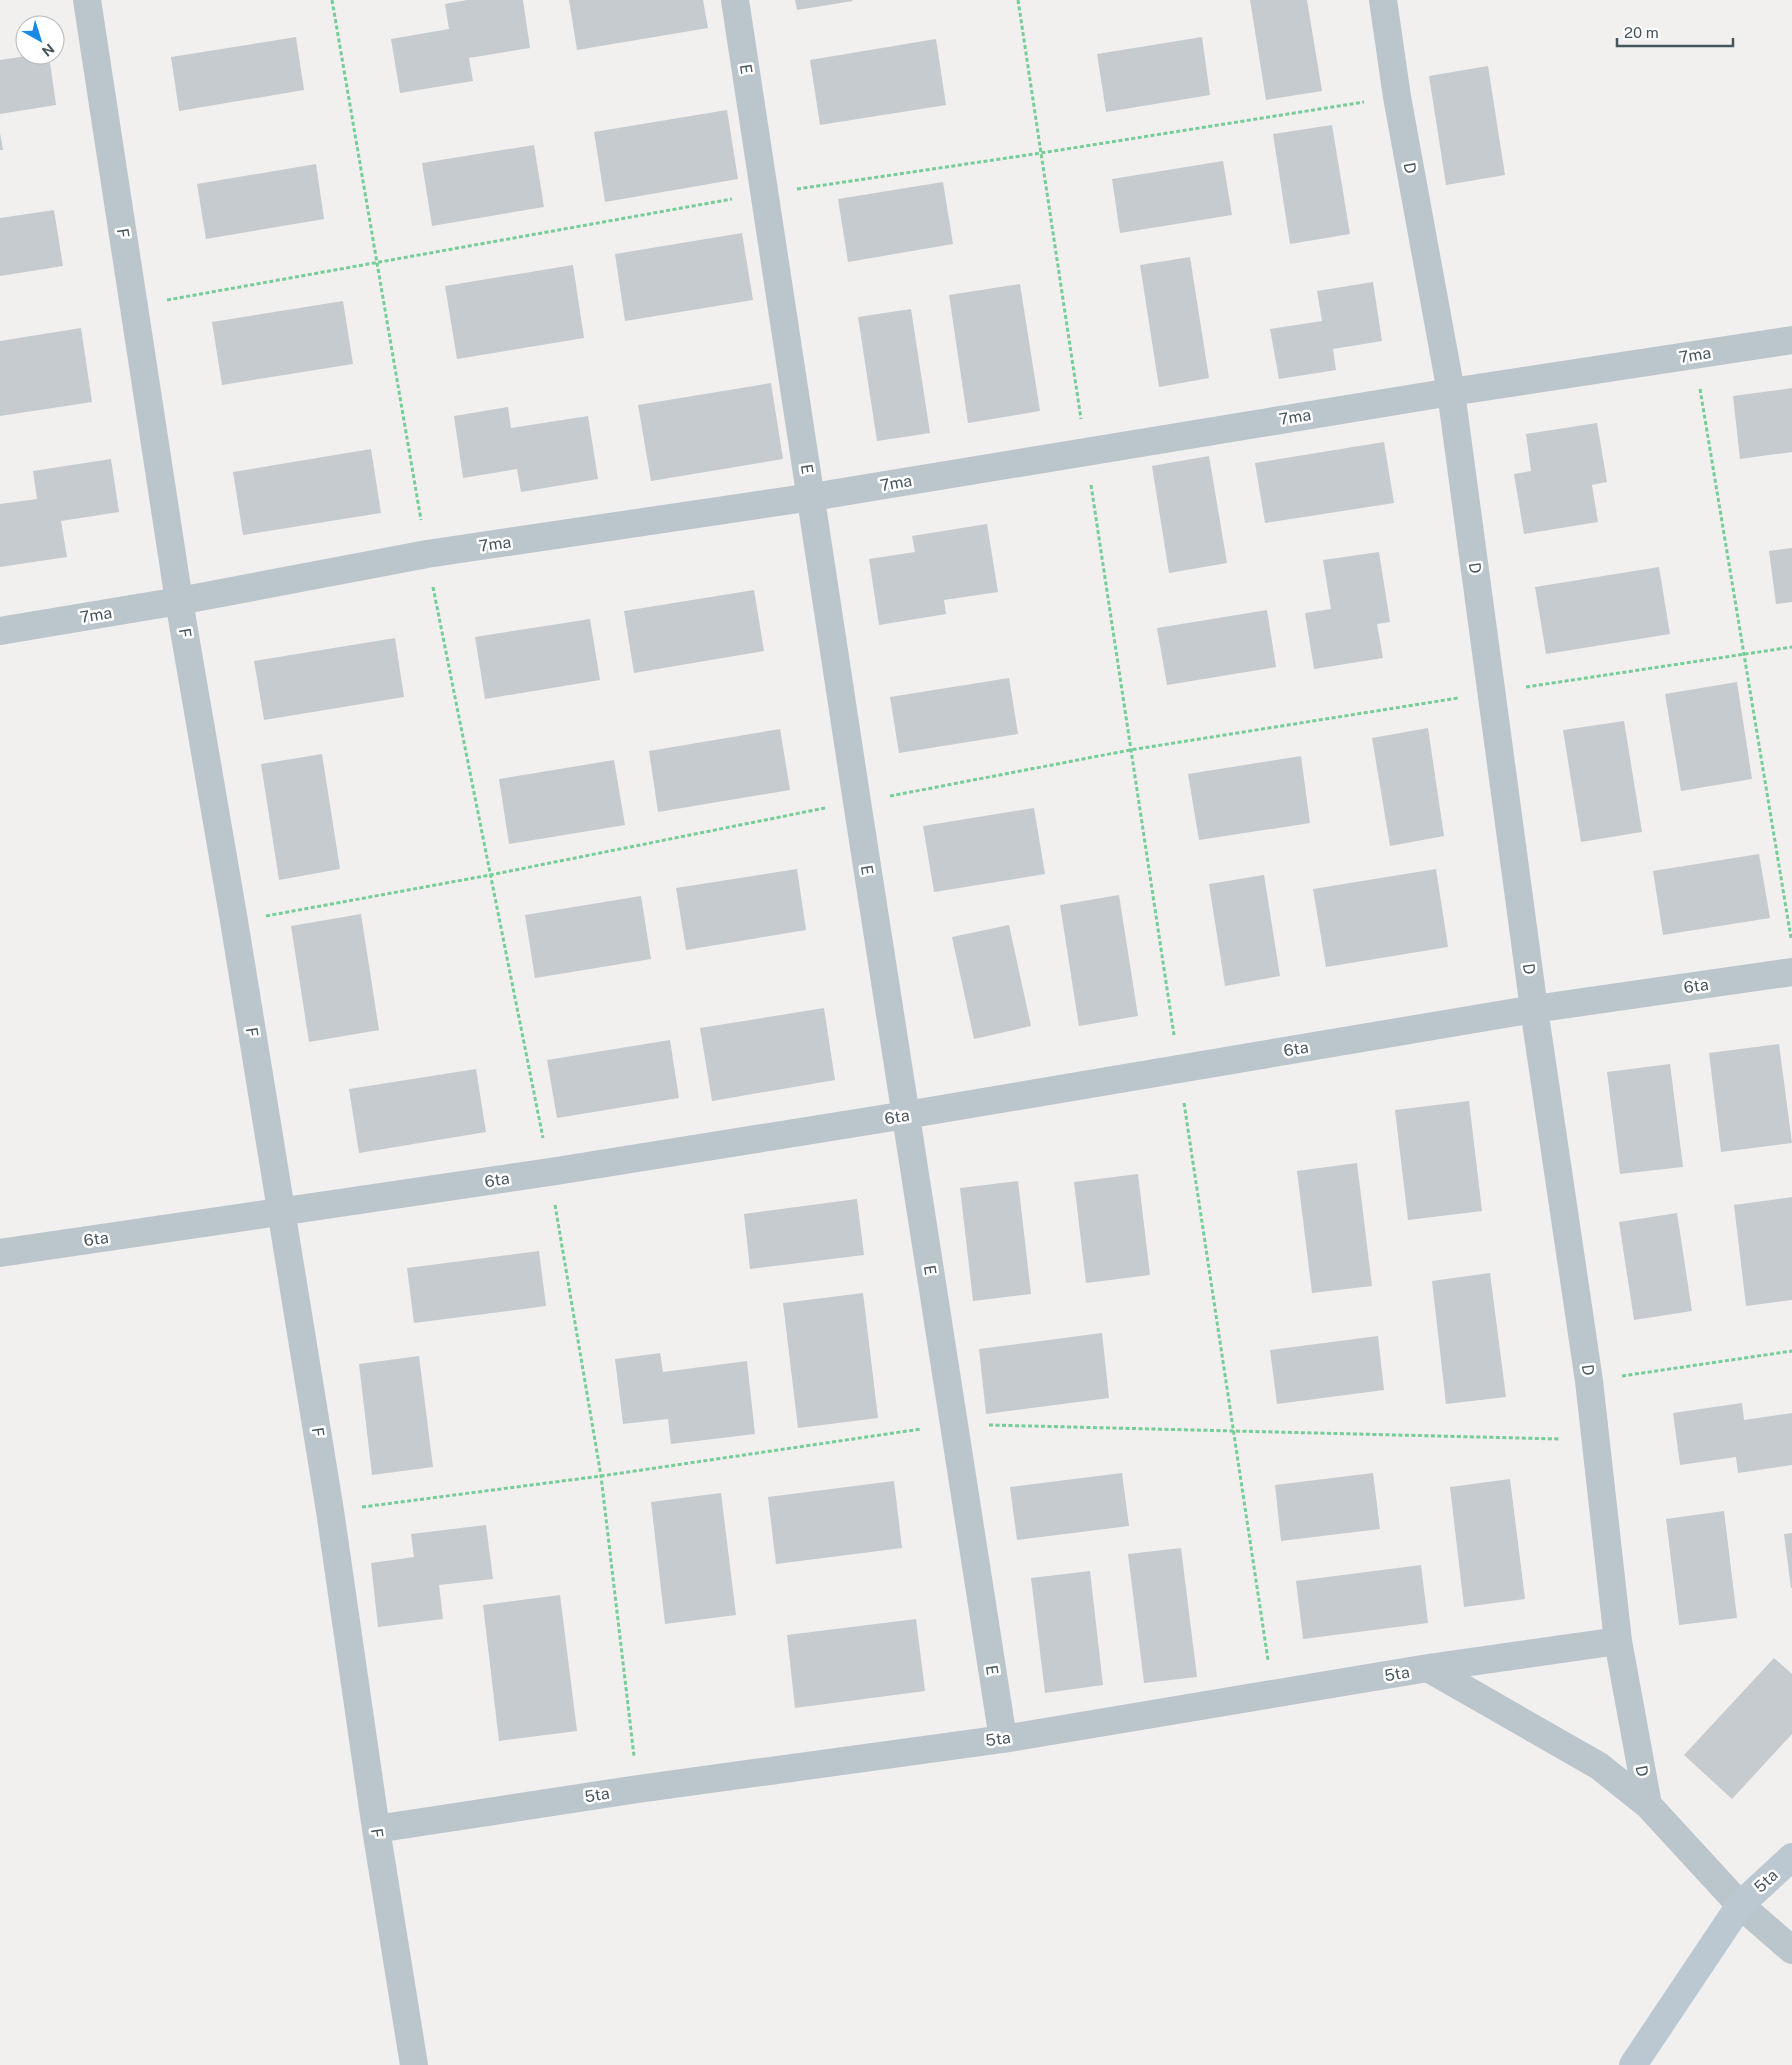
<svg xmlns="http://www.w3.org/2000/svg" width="1792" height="2065" font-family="'Public Sans',sans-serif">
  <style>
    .building { fill: #c6cbcf }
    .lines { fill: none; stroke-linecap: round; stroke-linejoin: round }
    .path { stroke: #75ce97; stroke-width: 3; stroke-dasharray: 4 2.5; stroke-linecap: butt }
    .street { stroke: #bbc6cc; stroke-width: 28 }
    .secondary { stroke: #bbc8d1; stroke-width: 28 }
    .labels { text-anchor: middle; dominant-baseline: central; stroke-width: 5; stroke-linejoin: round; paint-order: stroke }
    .street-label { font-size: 16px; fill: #47555d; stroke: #fff }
  </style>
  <rect width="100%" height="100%" fill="#f2efef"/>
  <path class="building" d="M467,0H523L530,48L469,58L473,81L400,93L391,39L449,29L445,4Z
    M569,0H703L708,28L577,50Z
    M795,0H852L853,1L797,10Z
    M1250,0H1307L1322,91L1266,100Z
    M296,37L304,90L179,111L171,57Z
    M1202,37L1210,95L1106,112L1097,54Z
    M936,39L946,105L820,125L810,60Z
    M33,55H49L56,105L0,114V60Z
    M1488,66L1505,175L1446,185L1429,76Z
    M727,110L738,179L605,202L594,132Z
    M1332,125L1350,234L1290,244L1273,134Z
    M0,133L3,150H0Z
    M534,145L544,207L432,226L422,163Z
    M1223,161L1232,215L1120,233L1112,179Z
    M316,164L324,219L206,239L197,184Z
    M943,182L953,244L848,262L838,199Z
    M54,210L63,266L0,276V218Z
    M742,233L753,300L625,321L615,254Z
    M1190,257L1209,378L1159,387L1140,265Z
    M573,265L584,338L457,359L445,286Z
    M1373,282L1382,341L1333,349L1336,370L1279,379L1270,329L1322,321L1317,291Z
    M1020,284L1040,411L968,423L949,295Z
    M343,301L353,364L222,385L212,322Z
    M911,309L930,433L877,441L858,317Z
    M81,328L92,402L0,416V341Z
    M771,383L783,459L651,481L638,405Z
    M1792,388V452L1740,459L1733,396Z
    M508,407L511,428L588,416L598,479L521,492L517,469L463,478L454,416Z
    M1597,423L1607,482L1592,485L1598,522L1524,534L1514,474L1531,471L1526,434Z
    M1384,442L1394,503L1265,523L1255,463Z
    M371,449L381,513L243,535L233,472Z
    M1209,456L1227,563L1169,573L1152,466Z
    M111,459L119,512L61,521L67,557L0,567V504L37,499L33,471Z
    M987,524L998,592L944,600L946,614L879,625L869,559L915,552L912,536Z
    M1792,548V602L1776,604L1769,551Z
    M1379,552L1390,622L1377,624L1383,658L1314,669L1305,613L1331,609L1323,560Z
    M1659,567L1670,634L1546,654L1535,587Z
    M754,590L764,651L634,673L624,611Z
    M1267,610L1276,667L1167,685L1157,628Z
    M590,619L600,680L485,699L475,637Z
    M395,638L404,697L264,720L254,661Z
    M1009,678L1018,734L899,753L890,697Z
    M1737,682L1752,779L1681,791L1665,694Z
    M1624,721L1642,832L1581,842L1563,730Z
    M1428,728L1444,836L1390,846L1372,738Z
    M780,729L790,790L658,812L649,751Z
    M322,754L340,869L279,880L261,764Z
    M1301,756L1310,823L1199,840L1188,774Z
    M614,760L625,825L509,844L499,779Z
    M1034,808L1045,874L934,892L923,826Z
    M1759,854L1770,918L1663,935L1653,871Z
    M797,869L806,930L686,950L676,888Z
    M1436,869L1448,947L1326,967L1313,889Z
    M1264,875L1280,976L1225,986L1209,884Z
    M1119,895L1138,1016L1079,1026L1060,905Z
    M641,896L651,959L535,978L525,915Z
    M361,914L379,1030L309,1042L291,926Z
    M1009,925L1031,1026L974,1039L952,937Z
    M824,1008L835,1080L712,1101L700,1028Z
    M670,1040L679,1098L557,1118L547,1060Z
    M1779,1044L1792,1143L1721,1152L1709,1053Z
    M1670,1064L1683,1167L1620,1174L1607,1072Z
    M476,1069L486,1132L359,1153L349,1089Z
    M1469,1101L1482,1211L1408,1220L1395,1110Z
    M1357,1163L1372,1286L1312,1293L1297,1171Z
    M1138,1174L1150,1275L1086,1283L1074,1182Z
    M1018,1181L1031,1294L973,1301L960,1188Z
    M1792,1197V1300L1746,1306L1734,1205Z
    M857,1199L864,1255L750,1269L744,1214Z
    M1677,1213L1692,1311L1634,1320L1619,1222Z
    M539,1251L546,1306L414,1323L407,1268Z
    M1490,1273L1506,1397L1446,1404L1432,1281Z
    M863,1293L878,1418L798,1428L783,1303Z
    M1102,1333L1109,1398L986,1414L979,1349Z
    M1378,1336L1384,1390L1277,1404L1270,1350Z
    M660,1353L663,1372L747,1361L755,1434L671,1444L668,1419L623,1424L615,1359Z
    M419,1356L433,1467L372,1475L359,1364Z
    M1742,1403L1744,1420L1792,1413V1465L1738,1473L1736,1457L1680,1465L1673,1413Z
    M1122,1473L1129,1526L1017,1540L1010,1487Z
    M1373,1473L1380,1529L1281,1541L1275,1485Z
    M1510,1479L1525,1599L1464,1607L1450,1487Z
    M894,1481L902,1548L776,1564L768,1497Z
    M721,1493L736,1615L665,1624L651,1502Z
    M1724,1511L1737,1618L1679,1625L1666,1519Z
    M486,1525L493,1579L439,1585L443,1619L378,1627L371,1563L414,1557L411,1534Z
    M1792,1533V1588H1791L1784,1534Z
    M1181,1548L1197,1677L1144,1683L1128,1554Z
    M1421,1565L1428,1623L1303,1639L1296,1581Z
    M1090,1571L1103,1685L1045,1693L1031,1578Z
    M560,1595L577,1731L499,1741L483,1605Z
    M916,1619L925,1691L795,1708L787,1635Z
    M1774,1658L1792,1674V1734L1732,1799L1684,1755Z"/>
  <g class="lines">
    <path class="path" d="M332,0L421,520
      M1018,0L1081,419
      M797,189L1041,153L1364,102
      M167,300L732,199
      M1700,389L1791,938
      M1091,485L1174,1035
      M433,587L543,1138
      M1526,687L1792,647
      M890,796L1130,750L1458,698
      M266,916L490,875L825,808
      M1184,1103L1268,1660
      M555,1205L601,1476L634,1756
      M1622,1376L1792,1351
      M989,1425L1560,1439
      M362,1507L601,1476L921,1429"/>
    <path class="street" d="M87,0L179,601L234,921L330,1511L376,1829L414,2065
      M735,0L857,802L1003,1739
      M1383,0L1397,97L1451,392L1534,1009L1589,1381L1618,1641L1648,1805L1740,1905L1792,1950
      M0,631L179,601L427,554L812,497L1451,392L1792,340
      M0,1253L550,1172L906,1115L1534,1009L1792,972
      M1428,1668L1599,1766L1648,1805
      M376,1829L638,1789L1003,1739L1428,1668L1618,1641"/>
    <path class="secondary" d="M1633,2065L1740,1905L1792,1857"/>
  </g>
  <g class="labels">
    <g class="street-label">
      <text transform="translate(746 69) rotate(81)">E</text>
      <text transform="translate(1410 168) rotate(80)">D</text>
      <text transform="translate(123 233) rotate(81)">F</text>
      <text transform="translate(1695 355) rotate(-9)">7ma</text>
      <text transform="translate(1295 417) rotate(-9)">7ma</text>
      <text transform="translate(807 469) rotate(81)">E</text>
      <text transform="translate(896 483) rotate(-10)">7ma</text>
      <text transform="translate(495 544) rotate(-8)">7ma</text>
      <text transform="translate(1475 568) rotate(82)">D</text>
      <text transform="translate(96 615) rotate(-9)">7ma</text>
      <text transform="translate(185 633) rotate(80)">F</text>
      <text transform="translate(867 870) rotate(81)">E</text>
      <text transform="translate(1529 969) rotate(82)">D</text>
      <text transform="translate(1696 986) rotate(-8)">6ta</text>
      <text transform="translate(252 1032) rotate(81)">F</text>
      <text transform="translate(1296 1049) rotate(-9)">6ta</text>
      <text transform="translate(897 1117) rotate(-9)">6ta</text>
      <text transform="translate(497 1180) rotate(-9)">6ta</text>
      <text transform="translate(96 1239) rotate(-8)">6ta</text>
      <text transform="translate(930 1270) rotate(81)">E</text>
      <text transform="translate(1588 1370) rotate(82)">D</text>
      <text transform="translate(318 1432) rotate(81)">F</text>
      <text transform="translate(992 1670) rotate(81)">E</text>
      <text transform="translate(1397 1674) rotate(-10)">5ta</text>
      <text transform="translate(998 1739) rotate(-8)">5ta</text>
      <text transform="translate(1642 1771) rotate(80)">D</text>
      <text transform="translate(597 1795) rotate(-9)">5ta</text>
      <text transform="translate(377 1833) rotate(81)">F</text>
      <text transform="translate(1766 1881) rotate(-43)">5ta</text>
    </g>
  </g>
  <g transform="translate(40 40) rotate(141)"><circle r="24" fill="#ffffff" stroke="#b5bbbe"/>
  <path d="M0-4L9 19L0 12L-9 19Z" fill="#178ae4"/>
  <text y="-8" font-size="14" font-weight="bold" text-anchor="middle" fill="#47555d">N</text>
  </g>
  <path d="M1617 38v8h116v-8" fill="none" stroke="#47555d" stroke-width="2.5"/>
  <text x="1624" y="38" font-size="15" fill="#47555d" stroke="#ffffff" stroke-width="4" paint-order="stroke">20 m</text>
</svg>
